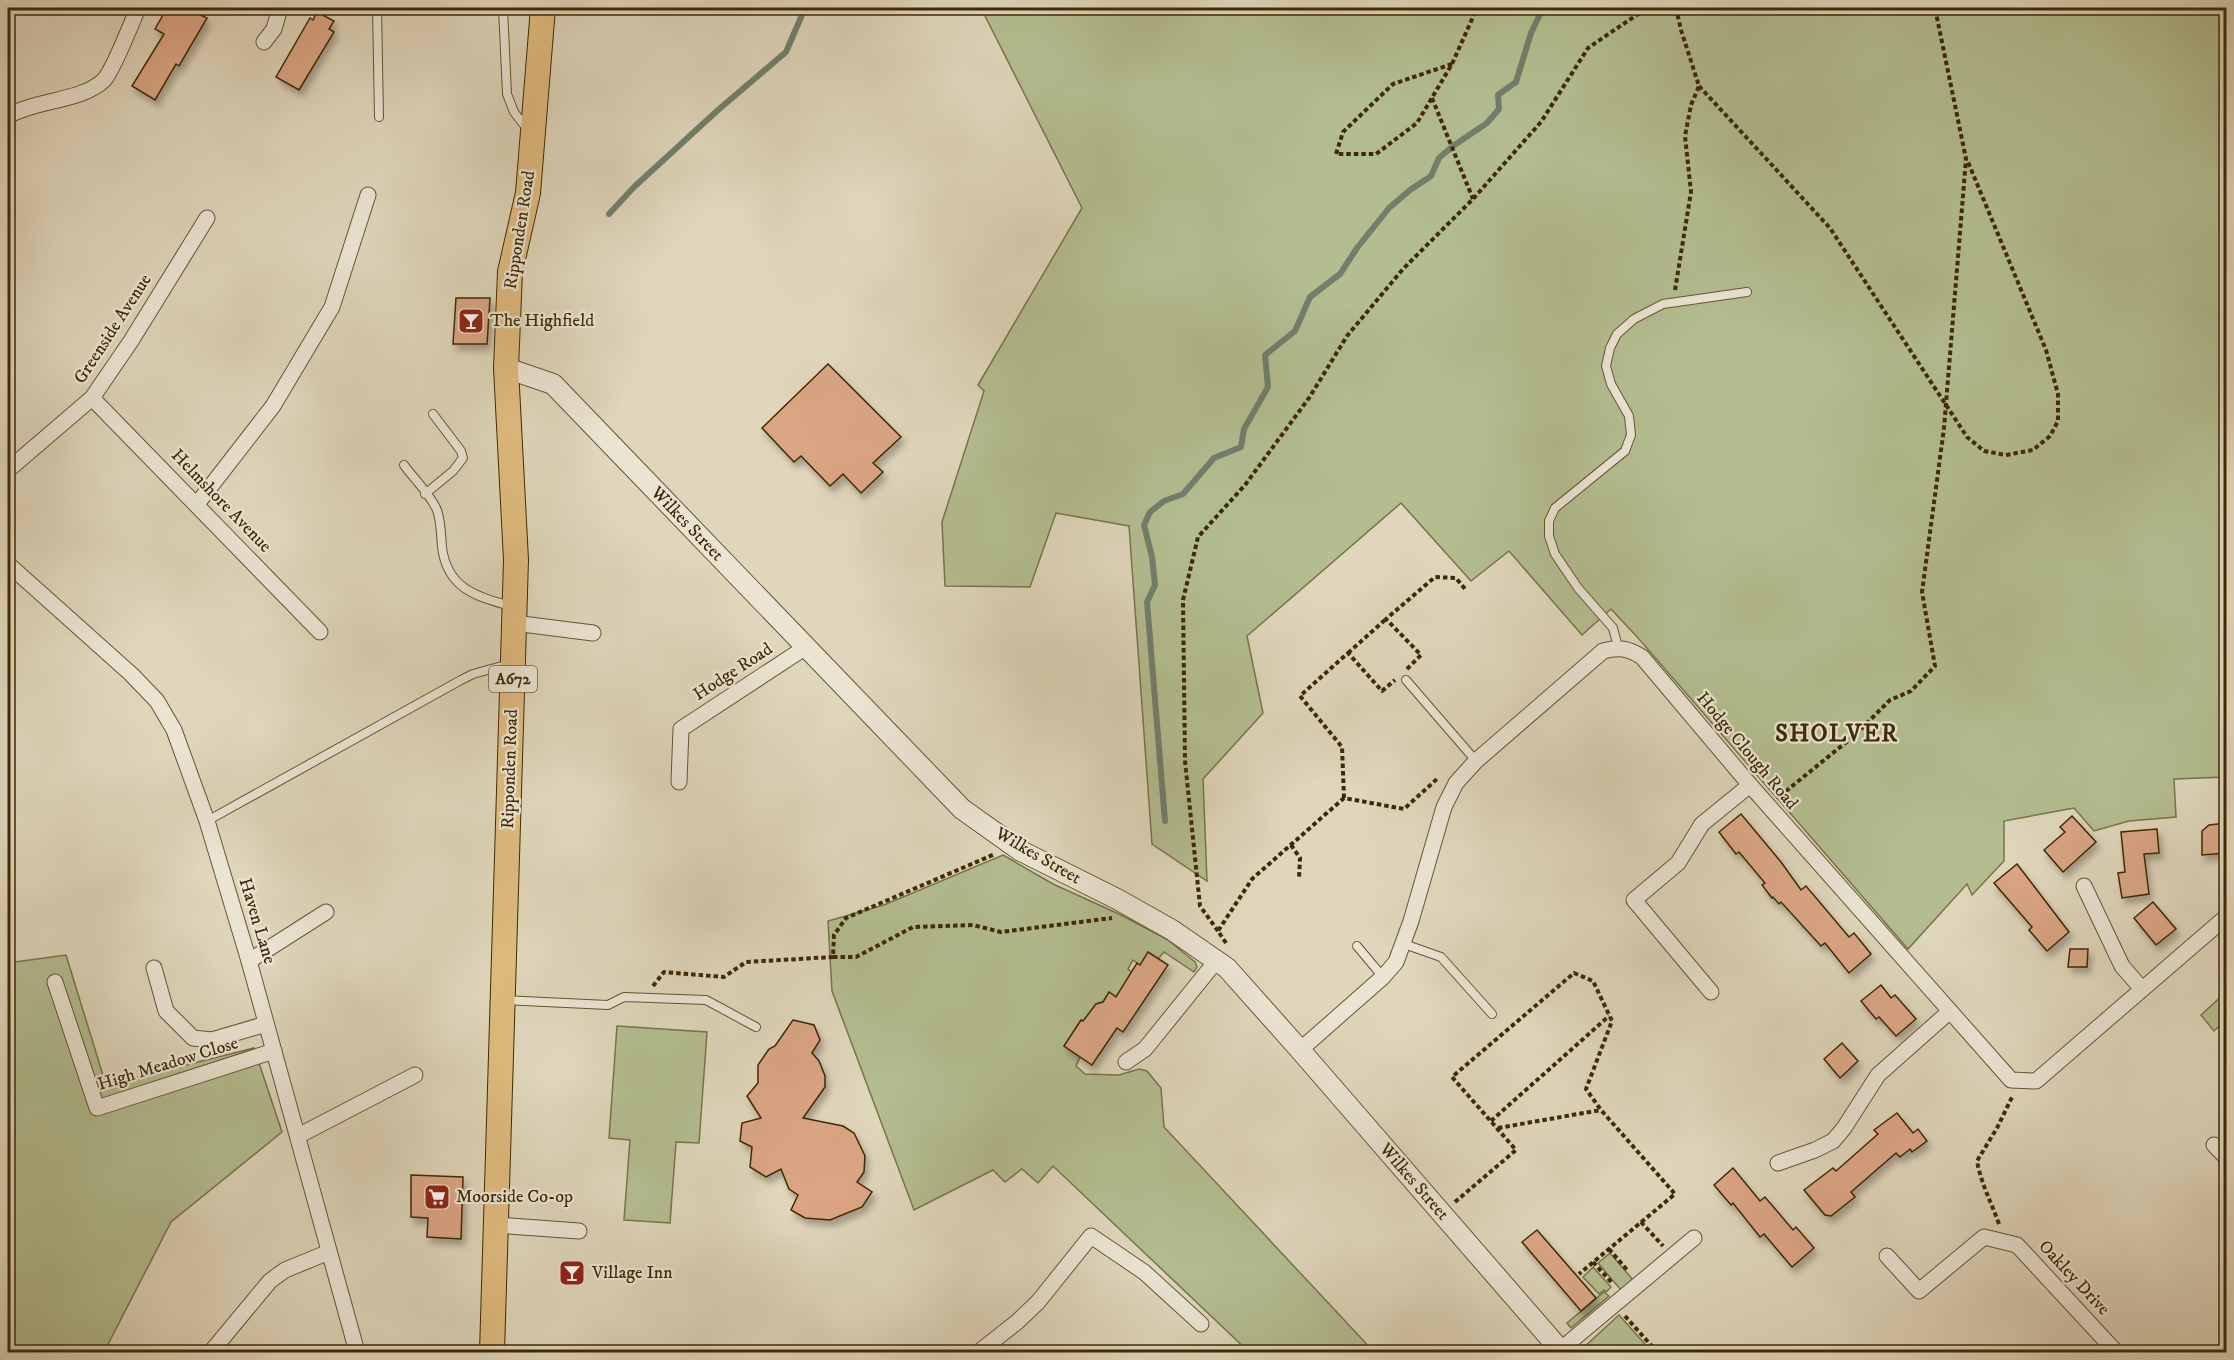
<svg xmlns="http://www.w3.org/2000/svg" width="2234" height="1360" font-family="'IM FELL DW Pica',serif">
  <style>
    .green { fill: #b3bd90; stroke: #79734a; stroke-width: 1.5 }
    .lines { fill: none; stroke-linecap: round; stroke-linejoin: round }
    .stream { stroke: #717f6c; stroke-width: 6 }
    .building { fill: #dba584; stroke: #3f2905; stroke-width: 1.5; filter: url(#shadow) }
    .service-casing { stroke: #675432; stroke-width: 10 }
    .minor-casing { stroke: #675432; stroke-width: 17 }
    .tertiary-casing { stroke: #675432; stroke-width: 22 }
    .primary-casing { stroke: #3f2905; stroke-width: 26 }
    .path { stroke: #3f2905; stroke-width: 4; stroke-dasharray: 4.5 3; stroke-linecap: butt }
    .service { stroke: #eae4d3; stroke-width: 8 }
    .minor { stroke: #eae4d3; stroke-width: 15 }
    .tertiary { stroke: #eae4d3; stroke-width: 20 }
    .primary { stroke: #e0bb7e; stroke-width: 24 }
    .labels { text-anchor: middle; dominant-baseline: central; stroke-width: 4.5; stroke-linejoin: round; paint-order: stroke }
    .shield { fill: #eae4d3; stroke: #726143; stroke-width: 1.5 }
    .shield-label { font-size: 16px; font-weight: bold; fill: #3f2905 }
    .street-label { font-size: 18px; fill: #3f2905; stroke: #eae4d3 }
    .poi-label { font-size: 18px; fill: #3f2905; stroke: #eae4d3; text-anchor: start }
    .district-label { font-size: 24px; font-weight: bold; letter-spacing: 1.5px; fill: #3f2905; stroke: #eae4d3 }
  </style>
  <defs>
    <filter id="shadow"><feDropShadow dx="3.5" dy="6" stdDeviation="3" flood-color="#0004"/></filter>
  </defs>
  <rect width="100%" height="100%" fill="#dfd6bb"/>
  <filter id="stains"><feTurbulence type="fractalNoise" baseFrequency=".00333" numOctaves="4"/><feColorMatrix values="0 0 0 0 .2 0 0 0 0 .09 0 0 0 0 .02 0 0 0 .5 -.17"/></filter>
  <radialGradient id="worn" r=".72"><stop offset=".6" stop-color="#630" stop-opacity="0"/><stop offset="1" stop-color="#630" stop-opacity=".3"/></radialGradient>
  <g class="green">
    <polygon points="981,8 2226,8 2226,777 2174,779 2176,817 2129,821 2094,831 2074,808 2004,821 2004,861 1972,895 1967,884 1908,949 1639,639 1611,609 1582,635 1509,551 1471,581 1401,503 1247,636 1263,713 1203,779 1207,881 1152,844 1129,526 1056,513 1030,587 945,586 942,522 984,391 978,385 1082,208"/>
    <polygon points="1003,855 1053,884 1121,915 1168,940 1195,962 1197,967 1194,972 1164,952 1158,959 1140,965 1133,960 1128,969 1134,974 1116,997 1109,992 1103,1002 1096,1004 1093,1008 1093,1028 1081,1020 1064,1046 1080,1057 1076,1066 1085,1074 1119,1075 1139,1069 1147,1071 1161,1088 1164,1127 1374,1352 1249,1352 1053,1166 1038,1183 1022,1169 1005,1182 993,1170 914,1210 832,991 828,921 884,905"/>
    <polygon points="66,955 106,1085 254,1048 282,1132 171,1222 104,1352 8,1352 8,963"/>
    <polygon points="2226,992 2226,1020 2214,1031 2201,1015"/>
    <polygon points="617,1026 707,1032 699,1143 676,1142 670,1223 624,1220 630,1140 609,1138"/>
    <polygon points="1610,1253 1633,1280 1621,1290 1598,1263"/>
    <polygon points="1593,1267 1611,1287 1606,1292 1604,1290 1599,1294 1583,1277"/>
    <polygon points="1604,1292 1609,1296 1571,1328 1567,1323"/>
    <polygon points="1619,1315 1652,1352 1585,1352 1582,1349"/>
  </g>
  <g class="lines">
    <g class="stream">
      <polyline points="609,214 634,187 718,110 786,52 805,8"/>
      <polyline points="1165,821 1147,602 1155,585 1152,557 1144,525 1150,512 1164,501 1183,494 1214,458 1241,447 1244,429 1268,387 1265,355 1295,331 1310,297 1340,274 1357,248 1389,208 1410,190 1431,176 1439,158 1453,146 1487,123 1499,109 1498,95 1516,82 1531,33 1543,8"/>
    </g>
  </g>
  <g class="building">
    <polygon points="167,8 202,8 198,14 207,18 179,66 176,64 155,100 132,86 164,34 155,29"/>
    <polygon points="317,12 334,21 329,29 334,32 299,90 276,77 310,18 313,20"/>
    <polygon points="456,298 490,298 487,344 453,344"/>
    <polygon points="828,364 901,437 873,463 883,472 861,493 843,474 830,486 801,456 794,462 762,428"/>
    <polygon points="1741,814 1781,862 1801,890 1806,886 1849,937 1854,933 1871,954 1849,973 1825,943 1821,946 1781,902 1779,904 1773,897 1772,898 1762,885 1765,883 1739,852 1736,854 1719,832"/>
    <polygon points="2072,816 2096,842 2063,872 2044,850 2065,832 2060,827"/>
    <polygon points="2226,823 2226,853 2202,855 2202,831 2209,825"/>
    <polygon points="2157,829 2159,853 2144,854 2149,894 2122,898 2118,873 2125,872 2121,832"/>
    <polygon points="2017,864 2069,932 2047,951 2029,930 2032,927 1994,883"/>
    <polygon points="2153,902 2176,929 2156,945 2134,918"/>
    <polygon points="2070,949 2088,949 2087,967 2068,967"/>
    <polygon points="1148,952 1168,965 1123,1032 1117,1028 1092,1065 1064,1046 1081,1020 1083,1021 1096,1004 1103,1002 1109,992 1116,997 1137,963 1140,965"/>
    <polygon points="1881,985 1891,998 1895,995 1916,1019 1896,1036 1879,1017 1876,1019 1861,1001"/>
    <polygon points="793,1020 814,1025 820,1040 812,1053 819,1061 825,1076 825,1087 803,1118 843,1126 854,1133 865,1156 864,1172 857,1182 872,1192 862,1207 830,1220 805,1218 791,1210 798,1195 789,1189 781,1169 766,1177 750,1167 752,1147 740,1141 742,1123 761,1118 747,1096 758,1083 758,1065 769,1049 775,1046"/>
    <polygon points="1842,1043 1858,1061 1840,1078 1824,1059"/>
    <polygon points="1897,1113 1913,1133 1918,1129 1927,1141 1912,1152 1910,1149 1900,1157 1896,1153 1851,1192 1855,1197 1831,1216 1825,1215 1804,1190 1833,1168 1836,1171 1878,1134 1874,1130"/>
    <polygon points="1733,1168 1760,1201 1765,1197 1793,1230 1796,1227 1814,1248 1792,1267 1764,1234 1760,1237 1733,1203 1731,1205 1714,1185"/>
    <polygon points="411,1175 463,1177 461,1239 427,1237 428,1218 411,1217"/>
    <polygon points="1537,1230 1596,1298 1581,1311 1522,1242"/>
  </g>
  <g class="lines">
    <g class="service-casing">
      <g id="service">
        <polyline points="377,8 379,117"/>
        <polyline points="503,8 507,94 514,112 528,130"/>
        <path d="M404,465C414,479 430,494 437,510C441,521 441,536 442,547C447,588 475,596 510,606"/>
        <polyline points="425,494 453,471 463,458 461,451 433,414"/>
        <polyline points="1618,647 1613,628 1578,588 1555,554 1549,536 1549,521 1555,508 1625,451 1631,435 1629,416 1611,384 1606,366 1610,348 1617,334 1634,319 1663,304 1747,292"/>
        <polyline points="1406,680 1476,761"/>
        <polyline points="207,821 461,680 473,674 509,664"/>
        <polyline points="1404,944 1441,957 1492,1014"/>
        <polyline points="1357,946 1383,977"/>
        <polyline points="505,1000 608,1005 624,997 706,1000 756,1027"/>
      </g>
    </g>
    <g class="minor-casing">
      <g id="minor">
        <polyline points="264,42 274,29 280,8"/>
        <path d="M8,116C35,100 83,101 104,80C114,69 131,24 138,8"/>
        <polyline points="92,398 320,632"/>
        <polyline points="8,470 92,398 131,341 207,218"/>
        <polyline points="197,504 273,406 332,307 368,195"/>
        <polyline points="8,564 131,674 157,701 174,730 207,821 249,961 357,1352"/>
        <polyline points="514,623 593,633"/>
        <polyline points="679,782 681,729 806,647"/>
        <polyline points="2084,886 2122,966 2142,989"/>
        <polyline points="249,961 326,912"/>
        <polyline points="154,968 166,1011 193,1038 212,1040 266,1024"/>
        <polyline points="55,982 97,1108 274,1051"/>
        <polyline points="1711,992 1634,900 1678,863 1702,824 1750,785"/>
        <path d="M1300,1050L1383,977L1396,962L1411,921L1444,807L1456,783L1476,761L1603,651C1619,647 1628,648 1642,657L1750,785L2011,1080L2036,1081L2226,917"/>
        <polyline points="1126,1062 1145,1049 1217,960"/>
        <polyline points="298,1136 415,1075"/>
        <polyline points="2214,1145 2226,1157"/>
        <polyline points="1778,1163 1815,1150 1833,1141 1844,1128 1878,1075 1949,1012"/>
        <polyline points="496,1225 579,1231"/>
        <polyline points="1887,1256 1919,1291 1984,1237 2017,1245 2116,1352"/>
        <polyline points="1560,1350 1694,1238"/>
        <polyline points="211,1352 270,1281 285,1270 329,1252"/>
        <polyline points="979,1352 1017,1322 1038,1302 1091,1236 1144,1272 1201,1324"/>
      </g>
    </g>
    <g class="tertiary-casing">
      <polyline id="tertiary" points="506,368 553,384 962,809 1021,851 1117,899 1172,930 1227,968 1300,1050 1562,1352"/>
    </g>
    <g class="primary-casing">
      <polyline id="primary" points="492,1352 516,560 506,368 510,272 528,193 543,8"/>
    </g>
    <g class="path">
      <polyline points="1452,64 1393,84 1343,132 1336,154 1376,154 1417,123 1452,64 1477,8"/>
      <polyline points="1699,86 1830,228 1967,437 1984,451 2006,455 2033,450 2050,436 2058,421 2058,394 2046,350 1968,162"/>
      <polyline points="1432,98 1473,199"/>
      <polyline points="1675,290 1691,192 1685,136 1691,105 1699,86 1681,30 1676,8"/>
      <polyline points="1348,653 1386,619"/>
      <polyline points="1407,669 1421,655 1386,619 1435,577 1456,578 1465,589"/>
      <polyline points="1780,796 1855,735 1890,700 1911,691 1935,666 1922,592 1944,428 1966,159 1935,8"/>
      <polyline points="1344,798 1342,747 1300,696 1348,653 1382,691 1395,680"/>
      <polyline points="1291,845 1300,858 1299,879"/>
      <polyline points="1218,931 1200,906 1185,761 1183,600 1198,537 1245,485 1309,398 1347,336 1403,269 1473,199 1541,122 1588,48 1638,14 1658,8"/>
      <polyline points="1226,943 1218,931 1252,879 1344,798 1404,809 1438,778"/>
      <polyline points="833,957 856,957 913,927 973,925 1001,932 1112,918"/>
      <polyline points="653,986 664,972 724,977 746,962 833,957 834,935 846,918 995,854"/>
      <polyline points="1491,1121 1609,1016"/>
      <polyline points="1498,1128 1601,1110"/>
      <polyline points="1455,1202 1516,1150 1452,1077 1574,973 1593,981 1612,1021 1586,1089 1601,1110 1675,1194 1579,1274"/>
      <polyline points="1641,1222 1663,1246"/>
      <path d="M1999,1224C1991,1202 1981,1183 1977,1161L1997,1128L2013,1095"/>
      <polyline points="1609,1249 1628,1271"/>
      <polyline points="1593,1262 1613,1284"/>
      <polyline points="1625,1316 1657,1352"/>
    </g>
    <use href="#service" class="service"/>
    <use href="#minor" class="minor"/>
    <use href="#tertiary" class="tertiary"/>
    <use href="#primary" class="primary"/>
  </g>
  <defs>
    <g id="bar-square" transform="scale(1.35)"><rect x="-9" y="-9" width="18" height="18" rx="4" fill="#8f2418" stroke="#eae4d3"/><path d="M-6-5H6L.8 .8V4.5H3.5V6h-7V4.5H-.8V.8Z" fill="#fff"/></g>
    <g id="supermarket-square" transform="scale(1.35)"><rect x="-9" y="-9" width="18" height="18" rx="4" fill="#8f2418" stroke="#eae4d3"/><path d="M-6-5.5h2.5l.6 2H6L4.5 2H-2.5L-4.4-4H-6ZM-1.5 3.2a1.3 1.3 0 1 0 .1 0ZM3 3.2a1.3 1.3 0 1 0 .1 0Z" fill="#fff"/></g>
  </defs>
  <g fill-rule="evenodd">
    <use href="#bar-square" x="471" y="321"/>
    <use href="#supermarket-square" x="437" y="1197"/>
    <use href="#bar-square" x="572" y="1273"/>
  </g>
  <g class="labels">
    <rect class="shield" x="489" y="666" width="48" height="26" rx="4.5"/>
    <g class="shield-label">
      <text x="513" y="679">A672</text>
    </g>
    <g class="street-label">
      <text transform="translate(520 230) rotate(-81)">Ripponden Road</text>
      <text transform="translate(113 329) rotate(-57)">Greenside Avenue</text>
      <text transform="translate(221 501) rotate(46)">Helmshore Avenue</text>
      <text transform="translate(687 524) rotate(46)">Wilkes Street</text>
      <text transform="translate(733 672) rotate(-33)">Hodge Road</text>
      <text transform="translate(1747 751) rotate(50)">Hodge Clough Road</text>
      <text transform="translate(510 769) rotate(-88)">Ripponden Road</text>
      <text transform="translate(1038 856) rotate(30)">Wilkes Street</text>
      <text transform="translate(257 921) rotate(73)">Haven Lane</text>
      <text transform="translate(168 1064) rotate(-17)">High Meadow Close</text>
      <text transform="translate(1414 1182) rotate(49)">Wilkes Street</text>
      <text transform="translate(2074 1278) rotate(47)">Oakley Drive</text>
    </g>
    <g class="poi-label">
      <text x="490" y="321">The Highfield</text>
      <text x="456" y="1197">Moorside Co-op</text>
      <text x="592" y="1273">Village Inn</text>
    </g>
    <g class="district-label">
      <text x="1837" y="734">SHOLVER</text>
    </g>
  </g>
  <rect width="2234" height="1360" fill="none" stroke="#dfd6bb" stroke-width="30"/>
  <rect x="9" y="9" width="2216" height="1342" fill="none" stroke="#3f2905" stroke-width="3"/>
  <rect x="15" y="15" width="2204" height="1330" fill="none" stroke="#3f2905" stroke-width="1.5"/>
  <rect width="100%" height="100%" filter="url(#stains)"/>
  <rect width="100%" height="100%" fill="url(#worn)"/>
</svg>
